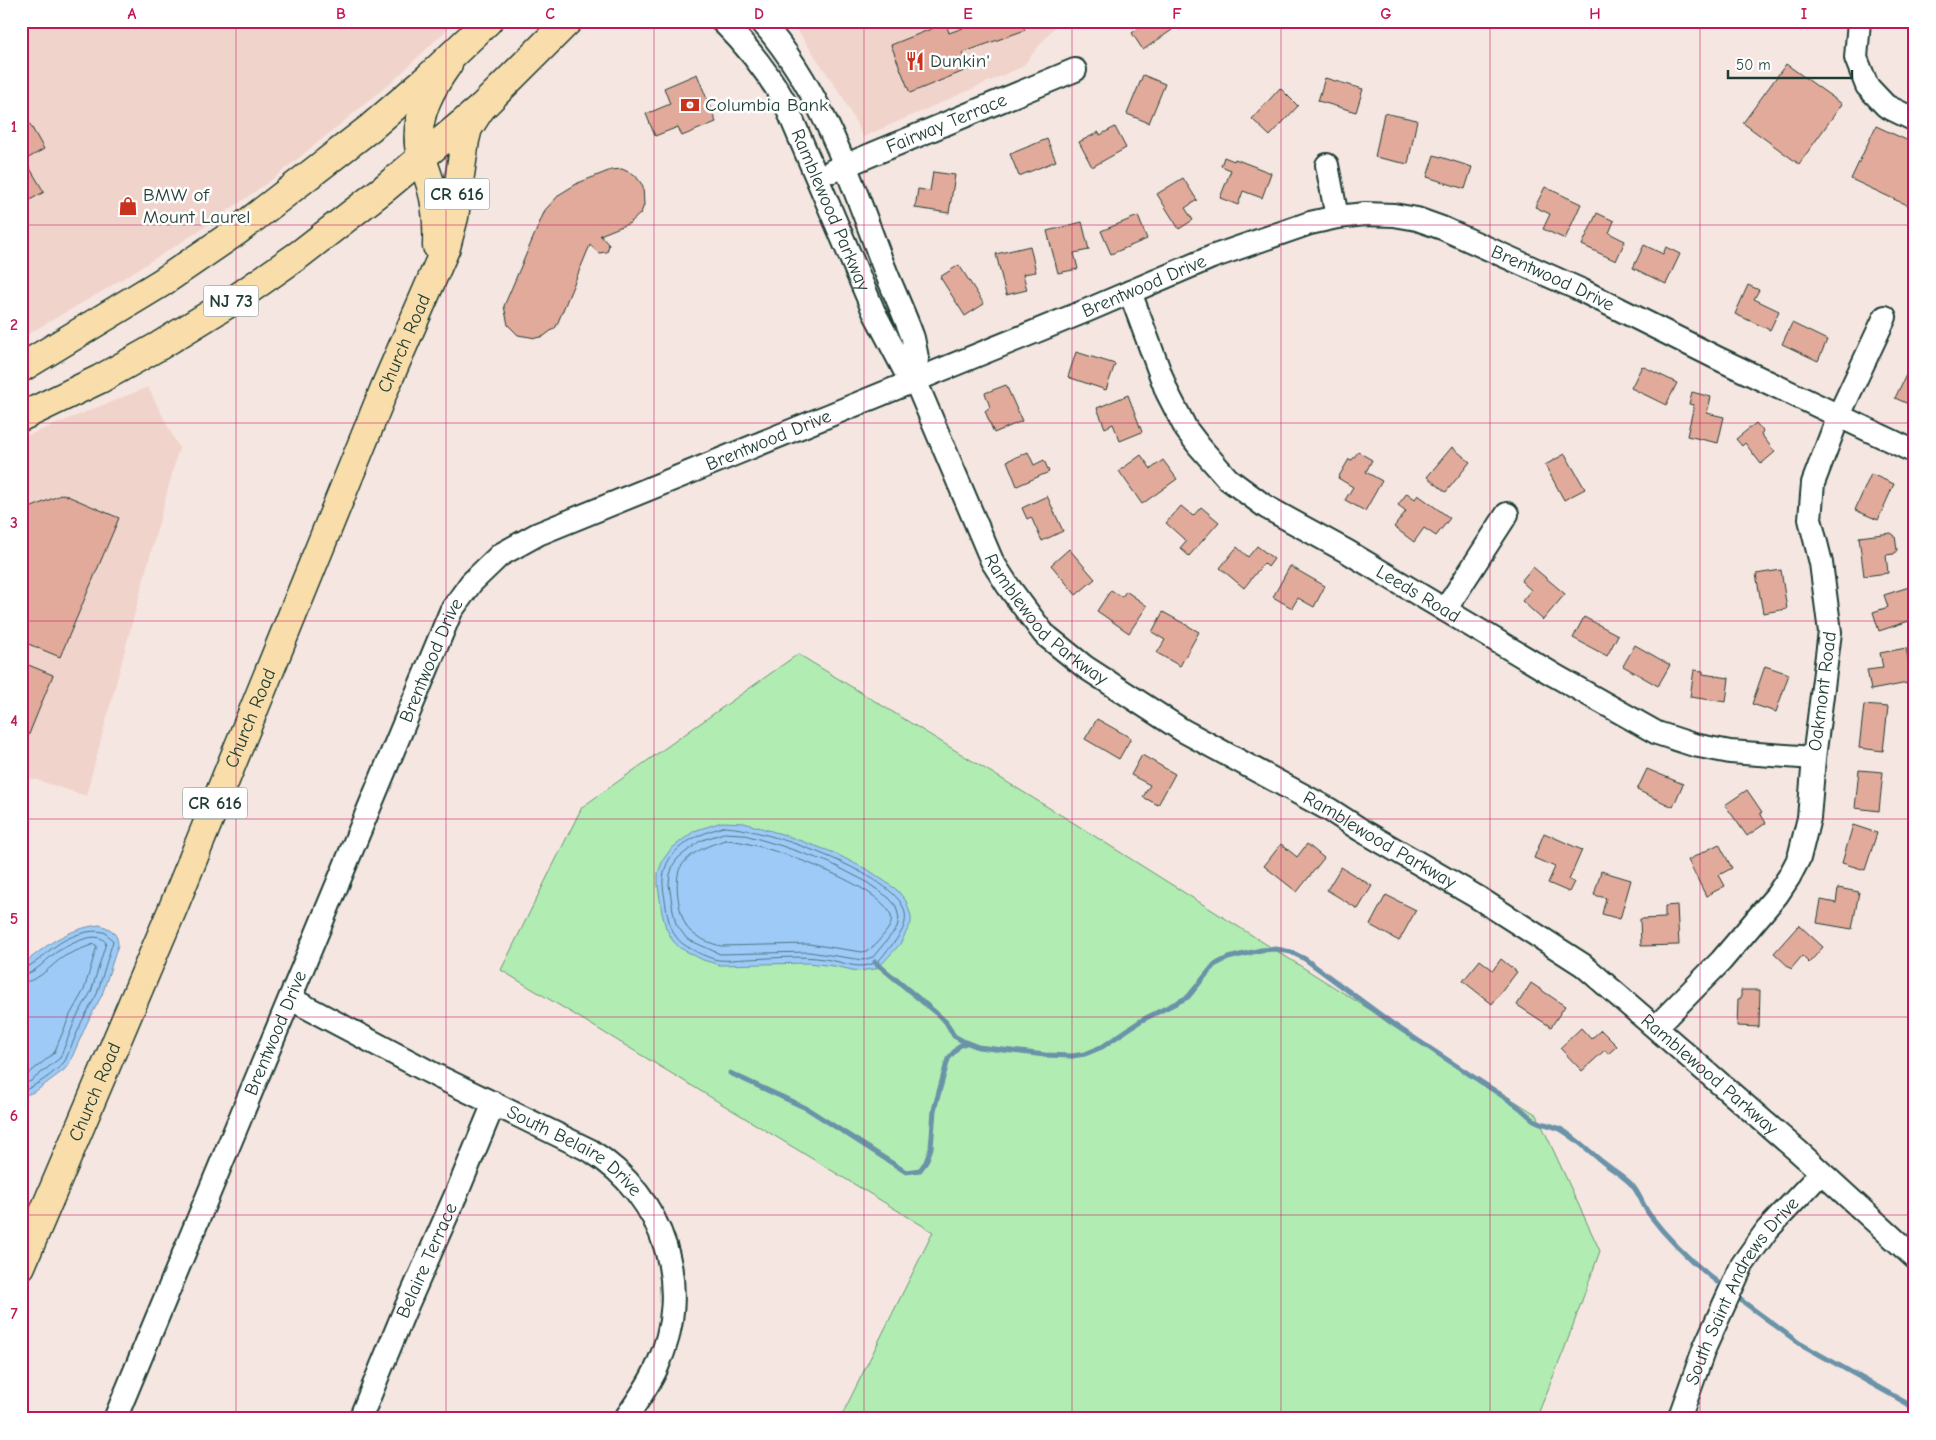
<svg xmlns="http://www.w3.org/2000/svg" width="1936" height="1440" font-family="'Comic Neue',sans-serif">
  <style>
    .built { fill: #f0d4cc }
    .green { fill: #b1ecb2; stroke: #689473 }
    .water { fill: #9dcaf7; stroke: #6b92a9 }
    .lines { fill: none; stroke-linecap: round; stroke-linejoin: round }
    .shore { stroke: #517582; stroke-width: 1 }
    .stream { stroke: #6b92a9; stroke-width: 5 }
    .building { fill: #e2aa9a; stroke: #1f3d34 }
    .minor-casing { stroke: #1f3d34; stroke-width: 26 }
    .major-casing { stroke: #1f3d34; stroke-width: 31 }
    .highway-casing { stroke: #1f3d34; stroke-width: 31 }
    .minor { stroke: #fff; stroke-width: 22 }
    .major { stroke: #f9deab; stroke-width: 28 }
    .highway { stroke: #f9deab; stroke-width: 28 }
    .grid { fill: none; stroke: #c2185b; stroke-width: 1; stroke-opacity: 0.55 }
    .labels { text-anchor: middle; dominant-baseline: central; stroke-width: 5; stroke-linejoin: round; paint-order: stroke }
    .shield { fill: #fff; stroke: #627771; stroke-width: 1 }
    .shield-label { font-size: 18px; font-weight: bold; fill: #1f3d34 }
    .poi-label { font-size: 19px; fill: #1f3d34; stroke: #fff; text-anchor: start }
    .street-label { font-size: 19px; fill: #1f3d34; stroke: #fff }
    .neatline { fill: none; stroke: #c2185b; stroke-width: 2 }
    .grid-label { font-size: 16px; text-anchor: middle; font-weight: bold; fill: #c2185b }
  </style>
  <rect width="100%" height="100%" fill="#f6e6e1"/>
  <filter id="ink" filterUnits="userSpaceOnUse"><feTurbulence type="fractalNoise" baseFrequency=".02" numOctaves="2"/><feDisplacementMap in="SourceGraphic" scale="10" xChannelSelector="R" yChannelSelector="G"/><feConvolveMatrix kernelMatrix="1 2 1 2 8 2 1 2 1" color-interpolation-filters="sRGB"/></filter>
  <g filter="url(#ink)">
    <g class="built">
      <polygon points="21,21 456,21 393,81 273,179 196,233 103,291 21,338"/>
      <polygon points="791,21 1055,21 1056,25 1022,67 863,137 842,96"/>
      <polygon points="148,387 179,448 86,796 21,775 21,438"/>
    </g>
    <polygon class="green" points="798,654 1077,825 1537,1115 1600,1251 1564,1350 1536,1419 840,1419 933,1232 501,970 582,807"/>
    <g class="water">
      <polygon points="722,822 744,823 785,835 832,852 870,871 897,890 906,901 911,916 911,923 900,944 880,966 875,969 857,971 834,966 808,963 720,965 703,960 680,948 673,941 666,928 662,913 658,885 658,873 663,860 671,849 694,831"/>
      <path d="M100,925C110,928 118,933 118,945L102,995L87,1023L69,1064L64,1070L36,1091L21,1097V964C33,958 42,948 54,941C67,933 85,926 100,925Z"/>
    </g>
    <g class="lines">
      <g class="shore">
        <path d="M723,827C761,827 879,869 901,903C913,922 898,938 886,952C882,957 878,963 872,964C860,968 850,965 839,962C810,954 777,958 748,959C737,959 724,962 714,959C704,956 692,950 683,944C672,936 668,920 666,907C665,896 661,884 664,873C669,846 699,834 723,827Z"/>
        <polygon points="724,833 742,834 782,846 828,862 865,881 889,898 896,906 899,918 897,928 873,957 863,960 809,952 720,954 687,939 676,924 673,911 669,884 670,875 673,865 678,858 700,841"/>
        <path d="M725,840C756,840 883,885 891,916C893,922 889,928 885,933C879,940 872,951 862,952L809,944L721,946C712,944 697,938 690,931C679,921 672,876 682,865C692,851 710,845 725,840Z"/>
        <path d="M21,968C34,967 44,954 54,947C67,937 91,927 106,933L113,941L97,994L82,1021L65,1061C54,1074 37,1085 21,1092"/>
        <path d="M21,975C37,974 47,957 60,950C71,944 98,929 106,943L91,992L76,1018L60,1058L31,1081L21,1085"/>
        <path d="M21,982C40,982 50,965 65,956C74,951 84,948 94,944L97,946L84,990L70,1015L54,1053L27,1075L21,1077"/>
      </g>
      <g class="stream">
        <path d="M875,962L936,1013L946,1022L954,1036L963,1041L978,1047L1045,1055L1072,1056L1085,1054L1102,1047L1142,1020L1188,997L1214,965L1228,958L1261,950L1276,949L1291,952L1305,959L1393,1024L1516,1105C1522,1109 1528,1116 1534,1120C1543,1125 1553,1125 1562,1130C1577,1139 1590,1152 1604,1163C1613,1170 1623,1176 1631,1184C1639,1192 1642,1204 1649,1214C1670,1242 1697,1267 1725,1288"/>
        <polyline points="730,1073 806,1108 906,1172 920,1170 926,1162 931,1148 934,1110 948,1059 959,1046 966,1043"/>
        <polyline points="1734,1295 1799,1343 1908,1404 1915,1410"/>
      </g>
    </g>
    <g class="building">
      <polygon points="960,21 1020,21 1025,30 962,53 969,69 910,93 891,45 946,23 949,33 963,28"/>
      <polygon points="1145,21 1166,21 1172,30 1143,50 1132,33 1146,23"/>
      <polygon points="1786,64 1842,104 1799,164 1743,123"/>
      <polygon points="1915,70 1915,90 1907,86"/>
      <polygon points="697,74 716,122 682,136 678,127 655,136 646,114 670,104 664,88"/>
      <polygon points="1143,75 1165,84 1149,123 1127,114"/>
      <polygon points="1325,78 1363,89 1356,112 1318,101"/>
      <polygon points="1280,88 1298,106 1270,136 1252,119"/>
      <polygon points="23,112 44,149 25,160 44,192 21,205 21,113"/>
      <polygon points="1384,113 1417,120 1408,164 1375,157"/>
      <polygon points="1876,126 1915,144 1915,209 1851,179"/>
      <polygon points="1115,127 1126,148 1092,167 1079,142 1099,132 1100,135"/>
      <polygon points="1047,139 1056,161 1019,176 1010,154"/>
      <polygon points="1434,155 1472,167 1465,189 1427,177"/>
      <polygon points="1224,157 1234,161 1235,159 1271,173 1262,198 1243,191 1238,205 1220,198 1231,170 1221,166"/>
      <polygon points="622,169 635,175 643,186 644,205 641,213 630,223 600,235 609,245 607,252 599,253 590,245 556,327 544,336 536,338 518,335 508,325 504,306 545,210 560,194 578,183 611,170"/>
      <polygon points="933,172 955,175 949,213 915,208 918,189 930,191"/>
      <polygon points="1183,178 1197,200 1185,208 1193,220 1179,229 1157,194"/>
      <polygon points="1545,187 1581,204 1565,239 1543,229 1550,214 1535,207"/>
      <polygon points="1597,213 1614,221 1609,233 1625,241 1616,261 1582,245"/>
      <polygon points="1138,216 1147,239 1111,254 1101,231"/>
      <polygon points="1082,222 1089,250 1074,253 1078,269 1058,273 1047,231"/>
      <polygon points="1644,245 1663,254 1666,247 1680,254 1666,284 1633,268"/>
      <polygon points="1030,246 1036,272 1023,274 1027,290 1006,295 996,254"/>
      <polygon points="959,265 984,304 965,316 940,277"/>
      <polygon points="1748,285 1759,290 1754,299 1779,311 1770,330 1735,314"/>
      <polygon points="1792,323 1827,340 1818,361 1782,344"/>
      <polygon points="1076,352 1115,364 1106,390 1068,377"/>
      <polygon points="1642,366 1677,383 1666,405 1631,388"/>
      <polygon points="1906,375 1915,380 1915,407 1895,398"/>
      <polygon points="1006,385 1022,421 994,433 985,411 990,407 985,393"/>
      <polygon points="1692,392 1711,397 1707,413 1724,417 1718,443 1687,436 1694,405 1689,404"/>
      <polygon points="1128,395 1142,432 1120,441 1113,424 1105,428 1097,408"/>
      <polygon points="1756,423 1763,431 1761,434 1775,452 1761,464 1745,443 1742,446 1736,439"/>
      <polygon points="1452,447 1470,462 1446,492 1427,477"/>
      <polygon points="1028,452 1034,465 1044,460 1049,472 1017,486 1007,461"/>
      <polygon points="1358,452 1372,460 1366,472 1382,481 1365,511 1345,500 1353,487 1338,478 1349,459 1352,460"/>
      <polygon points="1565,454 1585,489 1564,500 1545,465"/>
      <polygon points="1141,455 1151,469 1163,460 1177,479 1142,504 1119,471"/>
      <polygon points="1871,474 1894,484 1878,520 1855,510"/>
      <polygon points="1407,493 1415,499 1418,495 1450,518 1436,536 1424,528 1414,542 1394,527 1406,511 1398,505"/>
      <polygon points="63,494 119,518 60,657 21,641 21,518 25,510"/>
      <polygon points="1047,496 1063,531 1042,541 1031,517 1027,519 1022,508"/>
      <polygon points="1181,506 1193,516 1201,507 1219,522 1189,556 1180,548 1186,541 1166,523"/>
      <polygon points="1891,533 1895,536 1897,550 1894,554 1886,555 1888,573 1864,576 1859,537"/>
      <polygon points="1257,546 1274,559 1268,567 1264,563 1244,588 1220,568 1237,547 1248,557"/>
      <polygon points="1069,549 1095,579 1076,595 1051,565"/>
      <polygon points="1290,566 1325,586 1314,607 1298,598 1292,608 1273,597"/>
      <polygon points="1533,567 1565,594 1543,620 1522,601 1531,590 1521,581"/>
      <polygon points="1781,570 1787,609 1763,613 1756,574"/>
      <polygon points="1909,587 1915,606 1915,619 1879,631 1873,612 1888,607 1884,595"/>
      <polygon points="1111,590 1122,597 1126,591 1147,606 1129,633 1097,611"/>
      <polygon points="1163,612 1199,632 1180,666 1157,653 1165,640 1152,632"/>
      <polygon points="1584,617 1618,635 1607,656 1573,638"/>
      <polygon points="1635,645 1670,665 1658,686 1623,666"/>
      <polygon points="1906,648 1913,682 1871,690 1867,670 1883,668 1880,653"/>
      <polygon points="21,662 53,675 23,749 21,748"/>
      <polygon points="1765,666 1789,674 1776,712 1752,704"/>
      <polygon points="1694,670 1703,671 1703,674 1729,678 1726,702 1690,697"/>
      <polygon points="1864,705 1888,707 1883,751 1859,748"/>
      <polygon points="1097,719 1131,738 1119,759 1085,739"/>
      <polygon points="1142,755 1175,774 1158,805 1143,797 1150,785 1131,775"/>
      <polygon points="1647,769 1683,784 1673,807 1637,790"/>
      <polygon points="1859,770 1883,772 1879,811 1855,808"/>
      <polygon points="1747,790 1762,812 1760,813 1766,823 1747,836 1725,805"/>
      <polygon points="1853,825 1877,833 1865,870 1842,863"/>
      <polygon points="1544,833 1582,850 1569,880 1574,882 1569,892 1548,883 1555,867 1534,858"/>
      <polygon points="1281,844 1297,857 1307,844 1324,858 1297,892 1264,866"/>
      <polygon points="1719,844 1732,868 1719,875 1725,886 1706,896 1688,860"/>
      <polygon points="1341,867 1372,886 1358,909 1327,890"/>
      <polygon points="1601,871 1631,880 1620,919 1602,914 1606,898 1594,895"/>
      <polygon points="1838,888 1859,892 1852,929 1817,923 1821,900 1836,903"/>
      <polygon points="1386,895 1416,910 1399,941 1370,925"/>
      <polygon points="1677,905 1679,945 1641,946 1640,919 1665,918 1665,906"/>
      <polygon points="1799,925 1823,947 1809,963 1802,956 1791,969 1774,953"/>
      <polygon points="1501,959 1517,972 1492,1004 1463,981 1480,960 1493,970"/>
      <polygon points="1531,983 1565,1006 1551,1027 1517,1005"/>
      <polygon points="1741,990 1760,990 1759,1027 1737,1026 1738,999 1741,998"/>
      <polygon points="1581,1028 1591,1039 1601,1030 1617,1046 1608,1054 1605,1050 1582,1071 1560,1048"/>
    </g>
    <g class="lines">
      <g class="minor-casing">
        <g id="minor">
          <path id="s1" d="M722,21C747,46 768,72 785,103L874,312L905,371L915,380L992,561L1008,586L1044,634L1085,667L1182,730L1330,810L1361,830L1477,897L1583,965L1799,1152L1915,1258"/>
          <path d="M761,21C821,89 849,174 880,257C890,284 903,310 913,338L917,358L915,380"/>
          <polyline points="1859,21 1856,58 1867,86 1886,106 1915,120"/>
          <polyline points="1327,165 1337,217"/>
          <path id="s2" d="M832,171L1075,70"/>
          <path id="s3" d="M1130,292L1167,392L1186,429L1199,446L1228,479L1266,507L1348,552L1554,675L1657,733L1694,745L1730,752L1814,758"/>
          <polyline points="1445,610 1507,514"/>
          <path id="s4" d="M291,999L437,1076L591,1151C664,1197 694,1287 657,1367C649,1385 637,1402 625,1419"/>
          <path id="s5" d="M1656,1027L1721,961L1777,895L1789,877L1799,858L1809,818L1814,758L1830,632L1821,563L1810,519L1813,483L1839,415L1885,317"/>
          <path id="s6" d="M115,1419L451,611L471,583L500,555L538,534L1088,310L1212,257L1310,223L1337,217L1365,214L1394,215L1417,219L1442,228L1581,290L1717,358L1915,452"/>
          <path id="s7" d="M360,1419L404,1312L458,1190L494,1103"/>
          <path id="s8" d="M1679,1419L1704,1349L1742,1265L1767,1230L1821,1173"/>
        </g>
      </g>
      <g class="major-casing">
        <g id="major">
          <path d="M437,246C438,226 437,206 431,186C427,172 421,159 419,145C416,114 431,88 448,64"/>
          <path id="s9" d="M21,1266L173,908L386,385L446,247L454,217L465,140L468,128L481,108"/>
        </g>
      </g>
      <g class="highway-casing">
        <g id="highway">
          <polyline points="21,368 161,283 237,231 370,128 429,77 488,21"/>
          <polyline points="21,417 100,379 159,346 237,298 300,254 385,188 481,108 568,21"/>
        </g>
      </g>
      <use href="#minor" class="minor"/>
      <use href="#major" class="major"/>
      <use href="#highway" class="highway"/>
    </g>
  </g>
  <path class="grid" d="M236,21V1419M446,21V1419M654,21V1419M864,21V1419M1072,21V1419M1281,21V1419M1490,21V1419M1700,21V1419M21,225H1915M21,423H1915M21,621H1915M21,819H1915M21,1017H1915M21,1215H1915"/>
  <defs>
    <g id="restaurant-bare" transform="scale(1.5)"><path d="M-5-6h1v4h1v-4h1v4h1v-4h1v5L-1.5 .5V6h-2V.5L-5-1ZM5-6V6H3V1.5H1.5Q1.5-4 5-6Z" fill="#c8321e" stroke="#fff" stroke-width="2.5" paint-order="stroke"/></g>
    <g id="bank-bare" transform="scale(1.5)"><path d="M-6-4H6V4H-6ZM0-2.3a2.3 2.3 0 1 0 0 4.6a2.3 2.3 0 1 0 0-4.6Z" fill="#c8321e" stroke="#fff" stroke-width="2.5" paint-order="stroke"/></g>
    <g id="shop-bare" transform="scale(1.5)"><path d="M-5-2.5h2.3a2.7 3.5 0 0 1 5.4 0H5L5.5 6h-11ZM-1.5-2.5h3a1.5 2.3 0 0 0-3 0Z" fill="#c8321e" stroke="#fff" stroke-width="2.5" paint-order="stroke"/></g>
  </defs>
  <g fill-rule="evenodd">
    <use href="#restaurant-bare" x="915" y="61"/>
    <use href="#bank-bare" x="690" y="105"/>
    <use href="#shop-bare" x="128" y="206"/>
  </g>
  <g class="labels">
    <g class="shield">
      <rect x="424.5" y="178.5" width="65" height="31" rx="4"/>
      <rect x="203.5" y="285.5" width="55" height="31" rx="4"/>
      <rect x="182.5" y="787.5" width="65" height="31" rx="4"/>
    </g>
    <g class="shield-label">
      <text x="457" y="194">CR 616</text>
      <text x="231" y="301">NJ 73</text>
      <text x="215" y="803">CR 616</text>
    </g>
    <g class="poi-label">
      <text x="930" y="61">Dunkin'</text>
      <text x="705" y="105">Columbia Bank</text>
      <text x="143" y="195">BMW of<tspan x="143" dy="22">Mount Laurel</tspan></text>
    </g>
    <g class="street-label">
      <text stroke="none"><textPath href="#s2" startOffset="124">Fairway Terrace</textPath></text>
      <text stroke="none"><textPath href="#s1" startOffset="220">Ramblewood Parkway</textPath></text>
      <text stroke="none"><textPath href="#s6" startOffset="2082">Brentwood Drive</textPath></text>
      <text stroke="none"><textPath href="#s6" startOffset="1648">Brentwood Drive</textPath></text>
      <text stroke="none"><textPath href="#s9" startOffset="999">Church Road</textPath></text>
      <text stroke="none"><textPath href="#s6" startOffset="1242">Brentwood Drive</textPath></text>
      <text stroke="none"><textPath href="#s3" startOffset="436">Leeds Road</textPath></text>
      <text stroke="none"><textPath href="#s1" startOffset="688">Ramblewood Parkway</textPath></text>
      <text stroke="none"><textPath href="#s6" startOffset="822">Brentwood Drive</textPath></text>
      <text stroke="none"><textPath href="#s5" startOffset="391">Oakmont Road</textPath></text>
      <text stroke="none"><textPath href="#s9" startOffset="594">Church Road</textPath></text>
      <text stroke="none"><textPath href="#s1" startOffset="1092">Ramblewood Parkway</textPath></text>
      <text stroke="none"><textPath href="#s6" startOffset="418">Brentwood Drive</textPath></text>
      <text stroke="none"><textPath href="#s1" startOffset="1498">Ramblewood Parkway</textPath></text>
      <text stroke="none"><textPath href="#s9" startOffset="189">Church Road</textPath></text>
      <text stroke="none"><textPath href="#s4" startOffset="322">South Belaire Drive</textPath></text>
      <text stroke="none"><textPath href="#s7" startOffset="172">Belaire Terrace</textPath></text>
      <text stroke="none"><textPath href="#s8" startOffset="144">South Saint Andrews Drive</textPath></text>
    </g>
  </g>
  <rect width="1936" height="1440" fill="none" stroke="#fff" stroke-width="55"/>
  <path d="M1728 70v8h124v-8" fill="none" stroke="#1f3d34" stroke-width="2.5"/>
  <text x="1736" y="70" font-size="15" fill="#1f3d34" stroke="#ffffff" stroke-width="4" paint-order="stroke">50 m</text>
  <rect x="28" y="28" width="1880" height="1384" class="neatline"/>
  <g class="grid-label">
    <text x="132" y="19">A</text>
    <text x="341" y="19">B</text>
    <text x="550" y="19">C</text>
    <text x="759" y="19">D</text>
    <text x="968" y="19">E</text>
    <text x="1177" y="19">F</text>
    <text x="1386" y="19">G</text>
    <text x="1595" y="19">H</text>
    <text x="1804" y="19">I</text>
    <text x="14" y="132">1</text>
    <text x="14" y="330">2</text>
    <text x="14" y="528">3</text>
    <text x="14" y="726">4</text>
    <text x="14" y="924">5</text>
    <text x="14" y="1121">6</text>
    <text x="14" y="1319">7</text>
  </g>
</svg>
